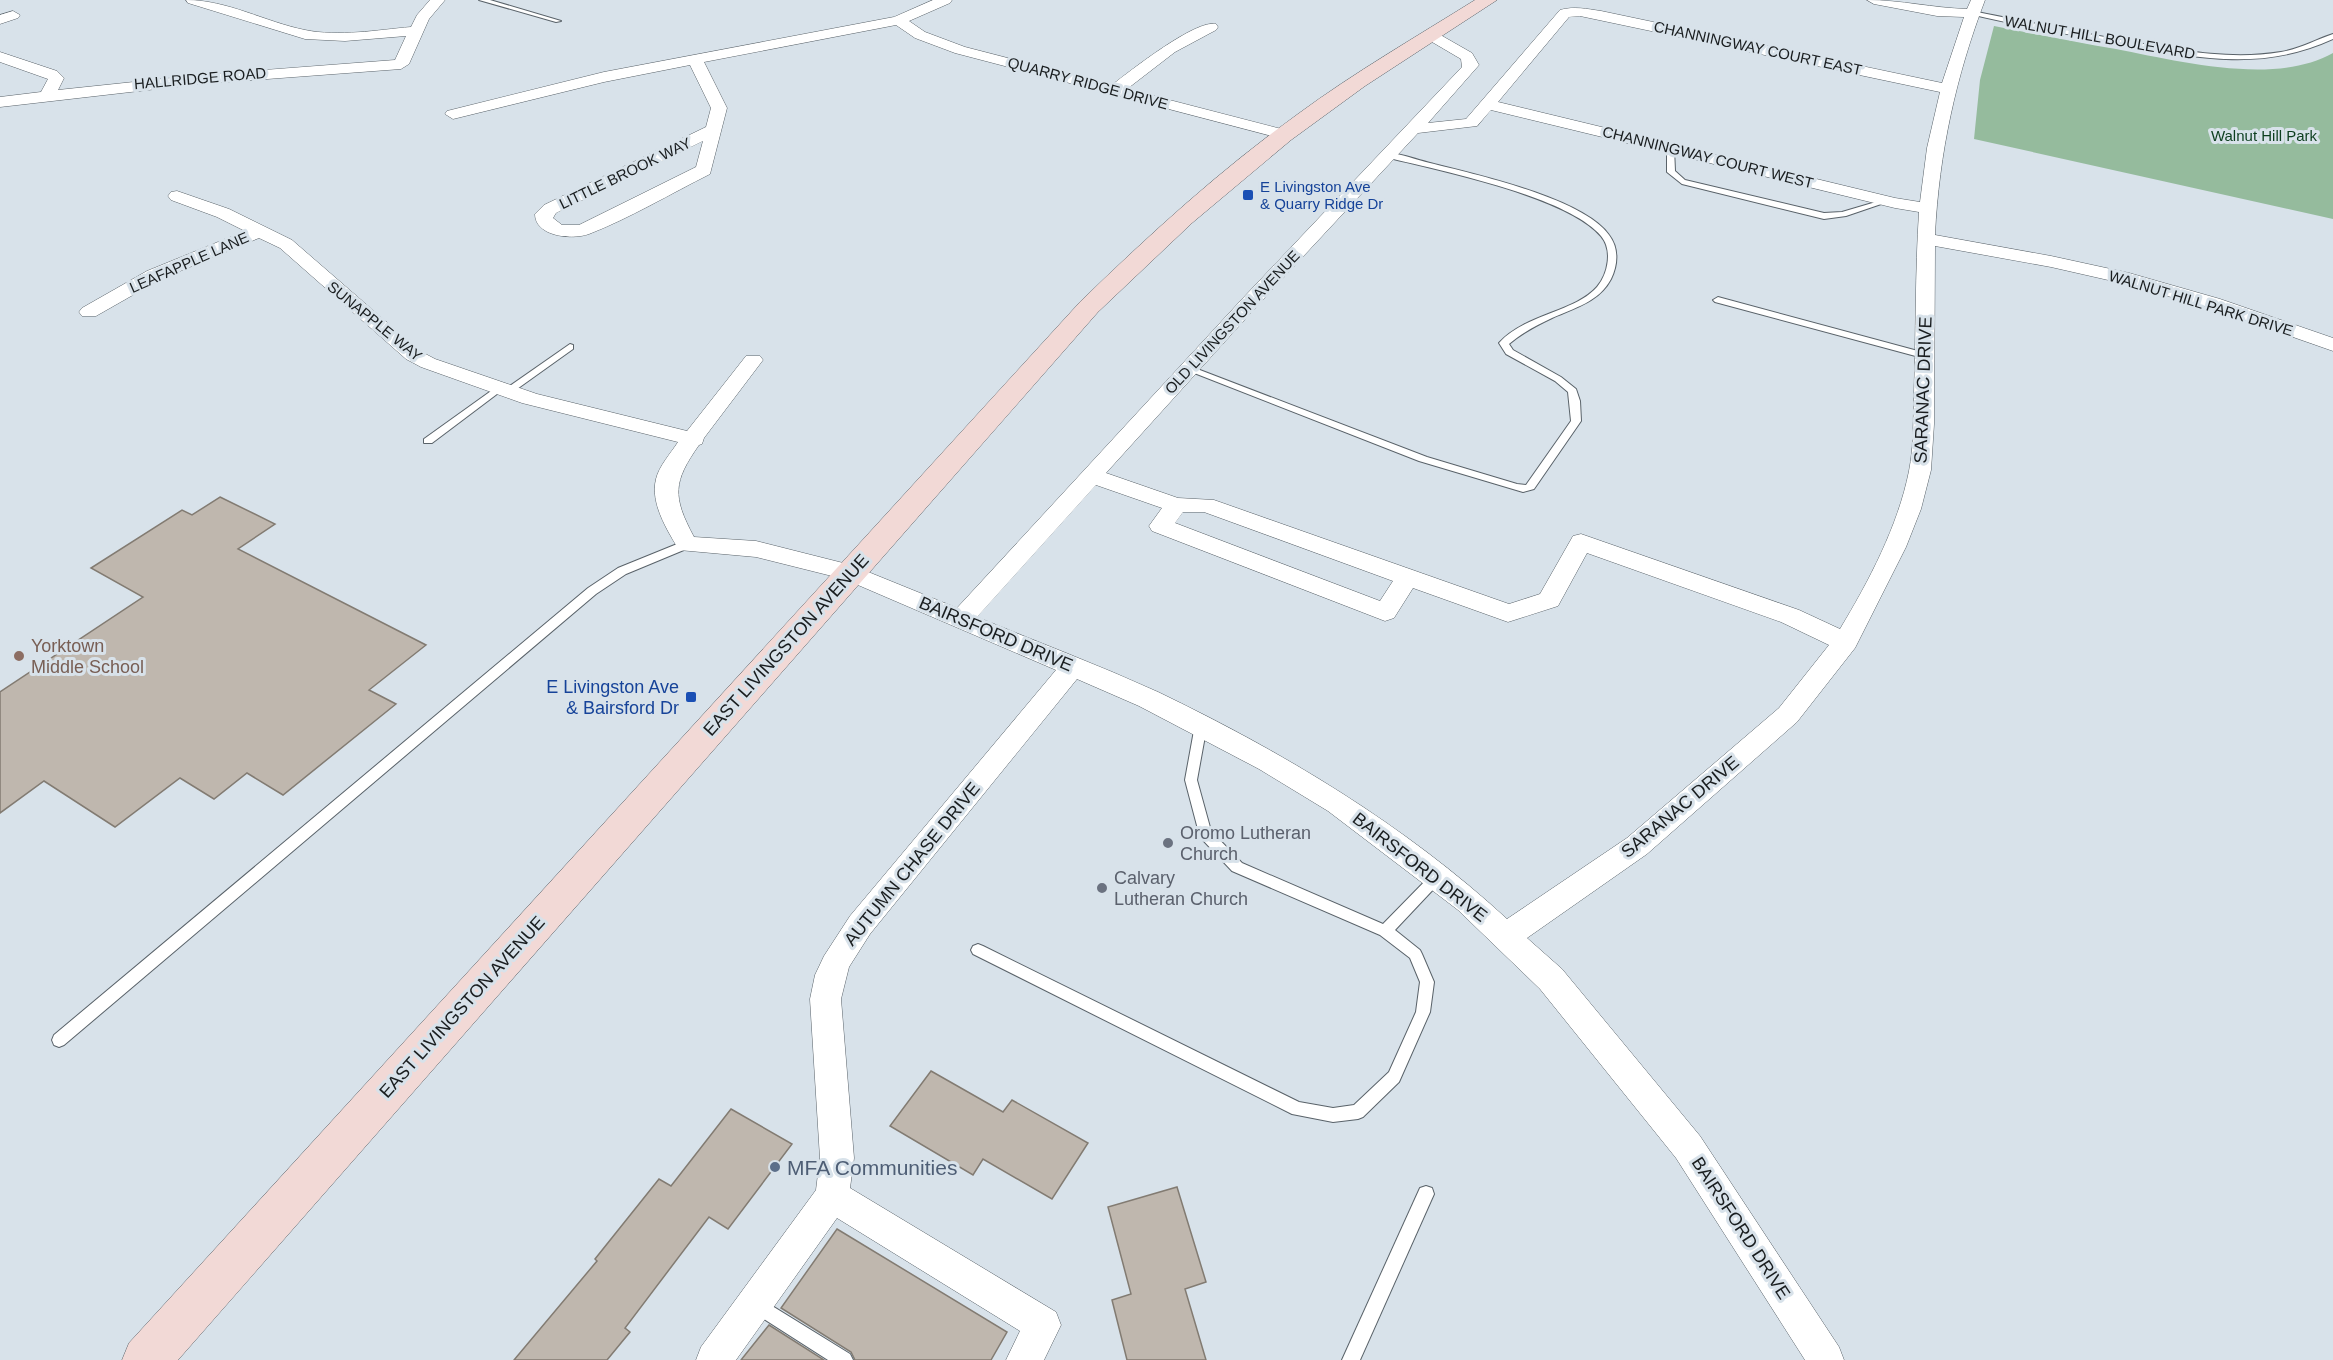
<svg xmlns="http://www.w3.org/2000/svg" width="2333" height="1360" font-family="Helvetica,sans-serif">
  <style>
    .green { fill: #95bb9d }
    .building { fill: #bfb7ae; stroke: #827b72; stroke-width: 1.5 }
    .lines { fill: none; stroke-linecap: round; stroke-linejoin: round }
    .lane-casing { stroke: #596269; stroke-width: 2 }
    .street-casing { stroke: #596269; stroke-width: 1 }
    .secondary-casing { stroke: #596269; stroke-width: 1 }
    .lane { fill: #fff; fill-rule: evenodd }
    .street { fill: #fff; fill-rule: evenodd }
    .secondary { fill: #f2d9d6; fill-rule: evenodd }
    .transit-dot { fill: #1a4fb4; stroke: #d8e2ea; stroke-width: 2 }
    .education-dot { fill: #8d6e63; stroke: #d8e2ea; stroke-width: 2 }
    .worship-dot { fill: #6b7280; stroke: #d8e2ea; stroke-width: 2 }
    .service-dot { fill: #5c6f8a; stroke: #d8e2ea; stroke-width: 2 }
    .labels { text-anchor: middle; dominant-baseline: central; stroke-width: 6; stroke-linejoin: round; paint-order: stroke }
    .far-street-label { font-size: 15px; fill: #191d1f; stroke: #d8e2ea }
    .far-park-label { font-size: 15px; fill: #0c3e1e; stroke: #d8e2ea }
    .far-transit-label { font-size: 15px; fill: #164399; stroke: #d8e2ea; text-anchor: start }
    .street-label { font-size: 18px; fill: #191d1f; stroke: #d8e2ea }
    .education-label { font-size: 18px; fill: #785e54; stroke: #d8e2ea; text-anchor: start }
    .transit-label { font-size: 18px; fill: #164399; stroke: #d8e2ea; text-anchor: end }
    .worship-label { font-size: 18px; fill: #5b616d; stroke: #d8e2ea; text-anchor: start }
    .near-service-label { font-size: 21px; fill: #4e5e75; stroke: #d8e2ea; text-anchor: start }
  </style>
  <rect width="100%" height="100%" fill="#d8e2ea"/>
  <path class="green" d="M1994,26C2035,34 2076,42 2116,49C2178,61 2275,86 2333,53V219L1974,139L1980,80Z"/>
  <g class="building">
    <polygon points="220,497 275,524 238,549 426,645 369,690 396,704 283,795 247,773 214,799 180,778 115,827 44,781 0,813 0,692 143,597 91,568 182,510 192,515"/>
    <polygon points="931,1071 1003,1112 1012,1100 1088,1143 1052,1199 983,1159 973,1175 890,1126"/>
    <polygon points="731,1109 792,1144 728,1229 709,1217 625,1328 630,1332 607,1360 514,1360 597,1261 595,1259 659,1179 671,1186"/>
    <polygon points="1177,1187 1206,1282 1185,1289 1206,1360 1127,1360 1112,1300 1131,1294 1108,1207"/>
    <polygon points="837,1229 1007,1332 991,1360 855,1360 851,1352 781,1308"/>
    <polygon points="769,1325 824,1360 741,1360"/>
  </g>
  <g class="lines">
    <g class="lane-casing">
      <g id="lane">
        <polygon points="479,0 490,0 561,21 556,22"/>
        <path d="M1972,11C2022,21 2071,31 2121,40C2174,49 2227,61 2281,52C2300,49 2315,40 2333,34V39C2262,72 2196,58 2122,44C2071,35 2020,26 1970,14V12Z"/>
        <polygon points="1667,146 1674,148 1675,171 1685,180 1824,213 1842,212 1886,199 1890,201 1846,216 1824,219 1682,184 1667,172"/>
        <path d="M1385,153C1399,152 1416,160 1430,163C1474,174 1583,198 1609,235C1619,248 1618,265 1611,279C1599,302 1574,308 1552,318C1537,325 1522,333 1509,344L1513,350L1561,377L1576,389L1580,401L1581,421L1534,489L1523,492L1419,461L1184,369L1186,367H1192L1427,457L1517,484L1526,485L1571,421L1568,392L1555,381L1506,354L1499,343C1525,314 1575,312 1597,287C1608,274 1613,250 1601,236C1567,196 1438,170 1385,157Z"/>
        <polygon points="1718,297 1929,354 1931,356 1929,358 1923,358 1715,302 1713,300"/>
        <polygon points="570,344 573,345 573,349 510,394 504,394 504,390"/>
        <polygon points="498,386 503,389 501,391 432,443 424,443 424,439"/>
        <polygon points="687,540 692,544 691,547 626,574 596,594 64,1045 59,1047 54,1045 52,1040 54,1035 588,588 618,568"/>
        <polygon points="1201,720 1205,722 1207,725 1197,780 1211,831 1242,863 1383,924 1432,874 1437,872 1442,874 1444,878 1395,930 1420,950 1422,954 1434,982 1430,1012 1399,1082 1363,1117 1358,1119 1333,1122 1292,1114 973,954 971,950 973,946 978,944 983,946 1299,1102 1333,1108 1354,1105 1389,1072 1416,1012 1420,982 1410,958 1380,935 1232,871 1200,837 1185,780 1195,725 1197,722"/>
        <polygon points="1426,1186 1432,1188 1434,1194 1360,1360 1342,1360 1420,1188"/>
        <polygon points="756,1296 850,1354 853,1360 828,1360 750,1310 748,1304 750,1298"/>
      </g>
    </g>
    <g class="street-casing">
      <g id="street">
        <path d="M186,0C228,0 265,22 305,30C339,37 377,30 411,27L417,15L430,0H445L429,19L409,64L401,69L200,84L0,107V97L41,92L48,79L0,62V52L57,71L64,78L58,90L200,75L395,60L406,36L345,41L305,39L188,3Z"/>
        <path d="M933,0H952L950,3L909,21L925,32L965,47L1112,85C1130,71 1196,19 1216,24L1218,27L1216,30L1175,52L1127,89L1289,131L1291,134L1283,139L955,53L915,38L896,25L704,62L727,108L710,174C672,193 628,219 589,234C573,240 535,237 535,214L544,205L706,127L711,108L690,65L604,82L453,119L445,114L447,111L604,72L894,17ZM703,141L696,167L579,225H562L553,218L556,213Z"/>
        <path d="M1867,0C1901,0 1933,8 1967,9L1971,0H1985C1956,76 1939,153 1935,235L2051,256L2129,273L2220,299L2333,338V351L2207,307L2117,282L2051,267L1935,246L1934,424L1931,470L1921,509L1906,547L1855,648L1797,722L1647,854L1527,938L1562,969L1700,1136L1839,1347L1844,1360H1805L1676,1158L1540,989L1458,910L1328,811L1259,769L1139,706L1077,679L870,934L849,967L841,999L854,1158L850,1188L1056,1312L1061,1325L1044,1360H1006L1020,1331L837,1218L736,1360H696L701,1347L816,1190L820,1158L810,999L815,975L824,956L850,916L1056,670L844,579L756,557L679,550C667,530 650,503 656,479C659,466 671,453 678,442L522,403L421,367L406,359L280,248L259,238L161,279L96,316H82L79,312L82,308L147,271L245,231L217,217L171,200L168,196L171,192L177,191L229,209L292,240L420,351L435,359L537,394L687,431L746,356H760L763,360L704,438L702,444L699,445C673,482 672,496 694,537L756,541L851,565L957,608L1244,297L1462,67L1461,59L1427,39L1425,36L1427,33H1437L1472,53L1479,65L1428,123L1466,119L1560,10C1574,6 1587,9 1601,11L1942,83L1964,17L1937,16L1874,4ZM1580,16L1940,92L1927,148L1920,202L1895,198L1498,102L1569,17ZM1491,110L1895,208L1919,212C1915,273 1916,333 1914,394C1913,420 1914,446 1909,471C1898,526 1869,581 1840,629L1799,610L1581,534L1573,536L1540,594L1509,604L1214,500L1178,498L1106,473L1258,305L1418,133L1477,126ZM1096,485L1162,508L1149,526L1152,531L1385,621L1394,618L1413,588L1508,622L1558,606L1587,553L1781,622L1829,645L1779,708L1627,838L1507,919C1405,825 1283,752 1158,692C1099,665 1037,642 977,617ZM1183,512H1204L1393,581L1380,601L1175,523Z"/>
        <polygon points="13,11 20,15 18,18 0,24 0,15"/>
      </g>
    </g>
    <g class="secondary-casing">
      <path id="secondary" d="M1475,0H1497L1365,86L1291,140L1192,223L1098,312L178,1360H122L129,1343L1080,302C1149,235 1220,170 1298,114C1355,72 1416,37 1475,0Z"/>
    </g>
    <use href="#lane" class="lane"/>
    <use href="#street" class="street"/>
    <use href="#secondary" class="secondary"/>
  </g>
  <g class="transit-dot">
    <rect x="1242" y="189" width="12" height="12" rx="3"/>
    <rect x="685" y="691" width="12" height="12" rx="3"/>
  </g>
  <circle class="education-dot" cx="19" cy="656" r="6"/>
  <g class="worship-dot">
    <circle cx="1168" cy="843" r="6"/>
    <circle cx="1102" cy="888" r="6"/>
  </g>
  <circle class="service-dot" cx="775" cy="1167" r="6"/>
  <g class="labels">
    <g class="far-street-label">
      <text transform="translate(2100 37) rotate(10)">WALNUT HILL BOULEVARD</text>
      <text transform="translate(1758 48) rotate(12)">CHANNINGWAY COURT EAST</text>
      <text transform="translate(200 78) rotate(-5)">HALLRIDGE ROAD</text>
      <text transform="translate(1088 83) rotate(15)">QUARRY RIDGE DRIVE</text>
      <text transform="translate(1708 157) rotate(14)">CHANNINGWAY COURT WEST</text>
      <text transform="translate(625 173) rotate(-26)">LITTLE BROOK WAY</text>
      <text transform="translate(189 262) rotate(-24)">LEAFAPPLE LANE</text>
      <text transform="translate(2201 303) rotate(17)">WALNUT HILL PARK DRIVE</text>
      <text transform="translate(375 321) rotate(39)">SUNAPPLE WAY</text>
      <text transform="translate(1232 322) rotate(-47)">OLD LIVINGSTON AVENUE</text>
    </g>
    <g class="far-park-label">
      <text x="2264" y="135">Walnut Hill Park</text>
    </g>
    <g class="far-transit-label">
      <text x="1260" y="186">E Livingston Ave<tspan x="1260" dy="17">&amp; Quarry Ridge Dr</tspan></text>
    </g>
    <g class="street-label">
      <text transform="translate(1923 390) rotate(-88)">SARANAC DRIVE</text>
      <text transform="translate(996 634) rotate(23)">BAIRSFORD DRIVE</text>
      <text transform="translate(786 645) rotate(-48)">EAST LIVINGSTON AVENUE</text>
      <text transform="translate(1680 807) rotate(-40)">SARANAC DRIVE</text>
      <text transform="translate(912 864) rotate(-51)">AUTUMN CHASE DRIVE</text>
      <text transform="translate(1420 867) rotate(38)">BAIRSFORD DRIVE</text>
      <text transform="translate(462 1007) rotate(-48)">EAST LIVINGSTON AVENUE</text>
      <text transform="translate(1741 1228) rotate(57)">BAIRSFORD DRIVE</text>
    </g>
    <g class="education-label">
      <text x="31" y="646">Yorktown<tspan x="31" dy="21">Middle School</tspan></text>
    </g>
    <g class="transit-label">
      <text x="679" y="687">E Livingston Ave<tspan x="679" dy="21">&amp; Bairsford Dr</tspan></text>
    </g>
    <g class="worship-label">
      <text x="1180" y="833">Oromo Lutheran<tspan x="1180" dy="21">Church</tspan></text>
      <text x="1114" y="878">Calvary<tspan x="1114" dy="21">Lutheran Church</tspan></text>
    </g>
    <g class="near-service-label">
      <text x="787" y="1167">MFA Communities</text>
    </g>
  </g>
</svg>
